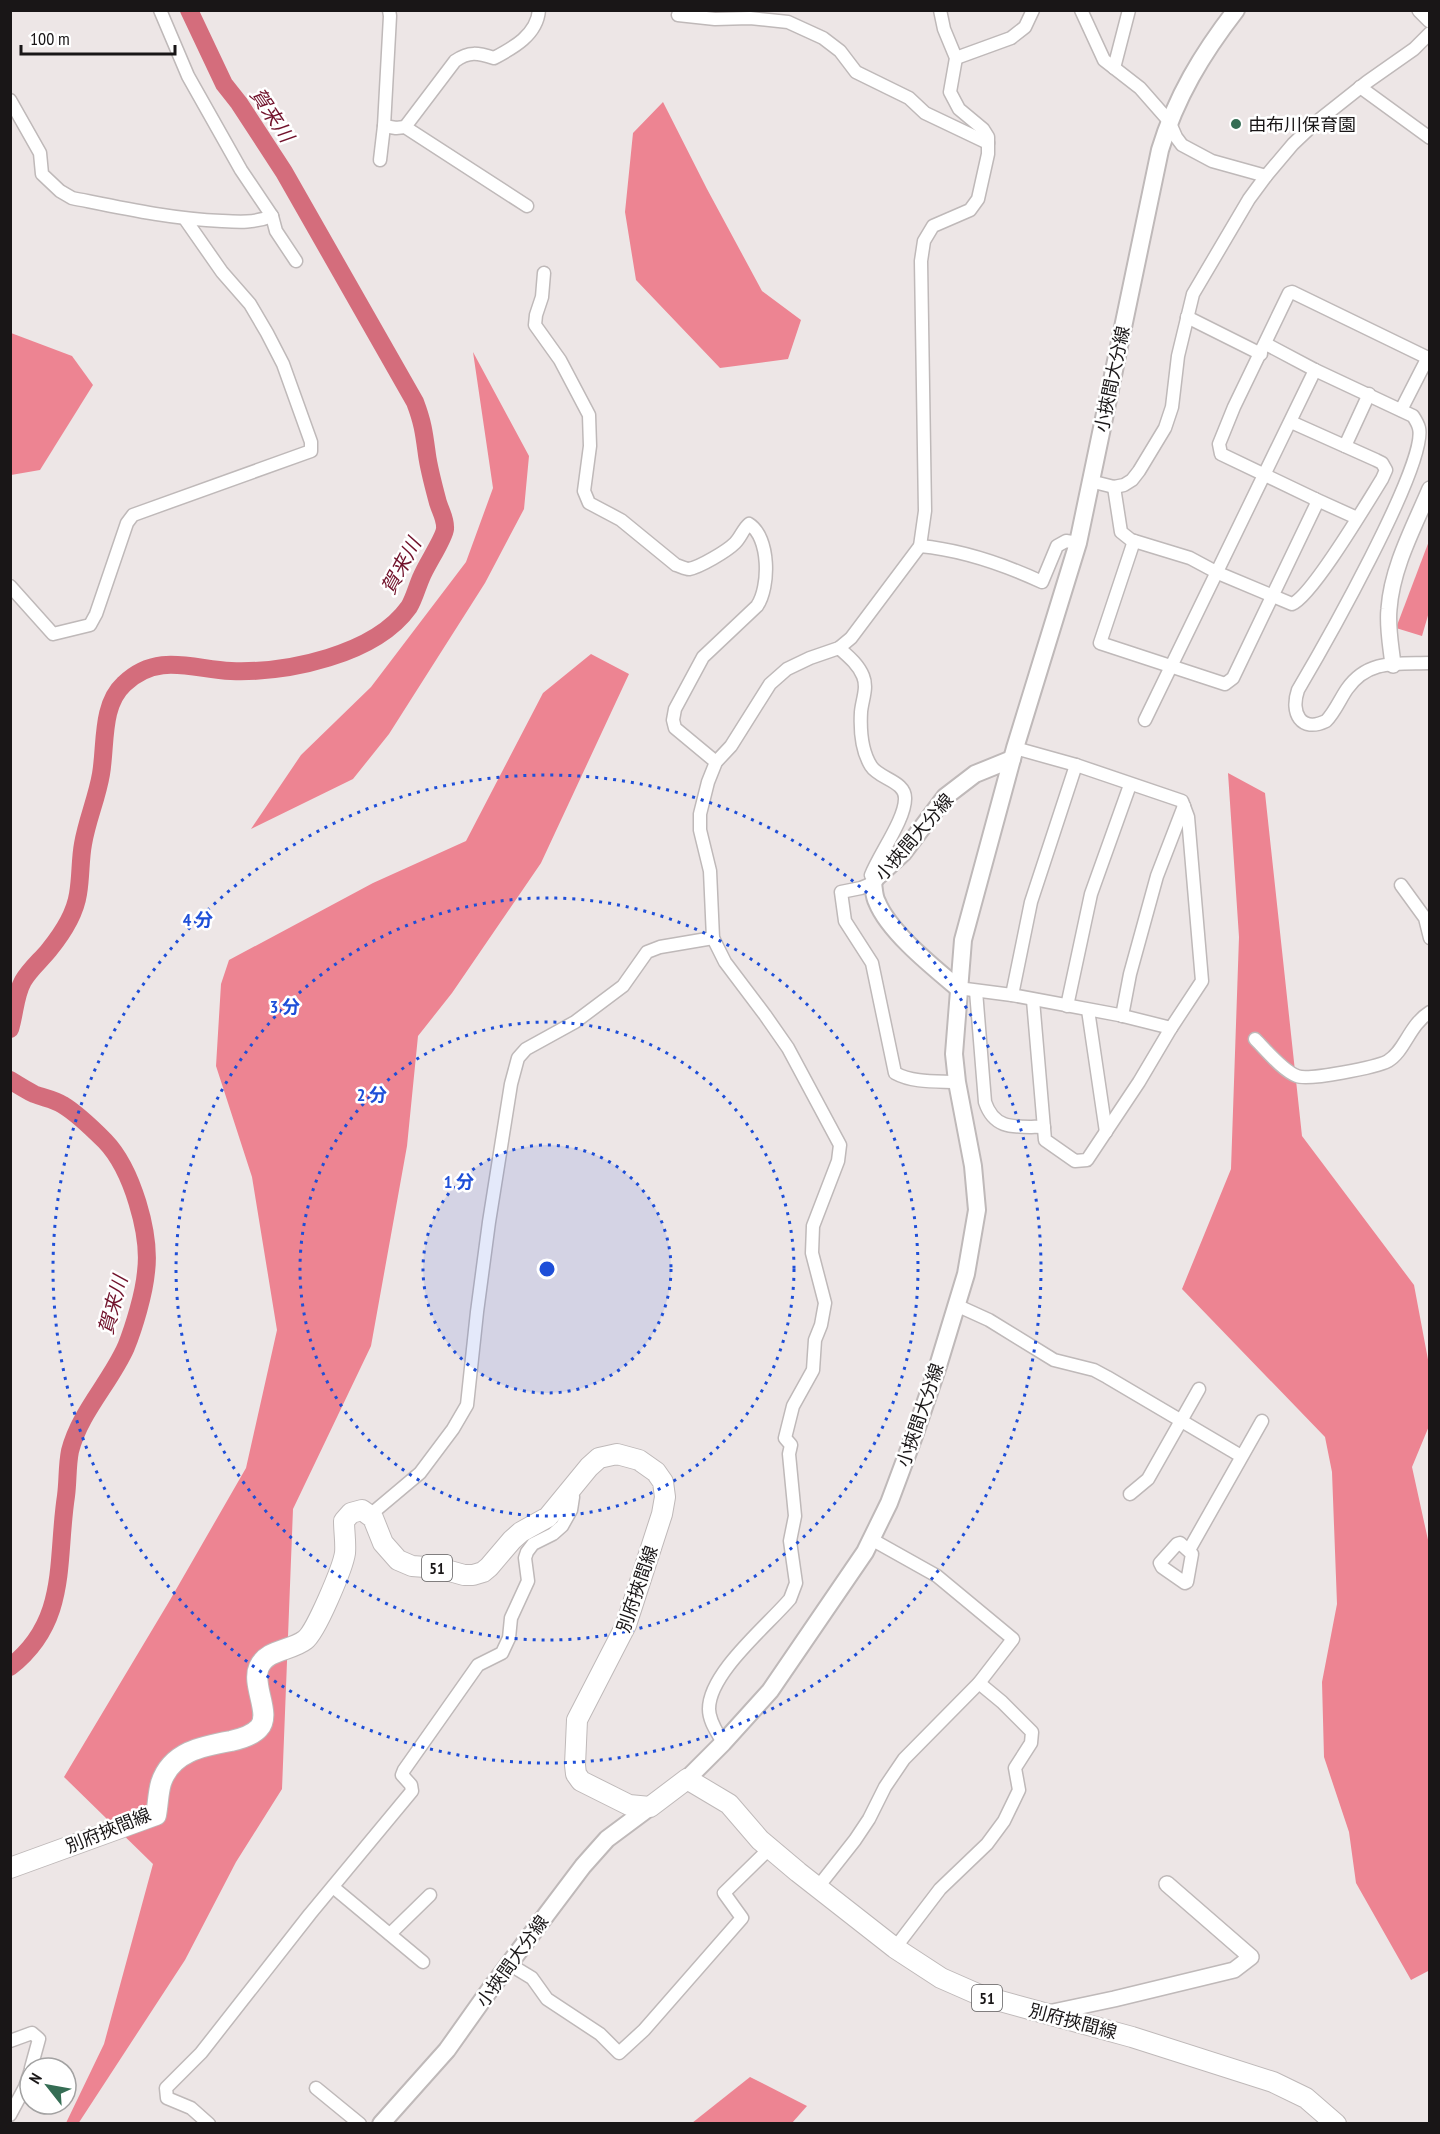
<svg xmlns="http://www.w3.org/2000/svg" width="1440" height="2134" font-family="'PT Sans Narrow','Noto Sans JP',sans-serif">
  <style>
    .forest { fill: #ed8492 }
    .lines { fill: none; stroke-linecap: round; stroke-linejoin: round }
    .river { stroke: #d46d7c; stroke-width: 18 }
    .minor-casing { stroke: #bfb9b9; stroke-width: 15 }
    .tertiary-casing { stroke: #bfb9b9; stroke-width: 18 }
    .secondary-casing { stroke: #bfb9b9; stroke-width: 20 }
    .primary-casing { stroke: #bfb9b9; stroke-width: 22 }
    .minor { stroke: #fff; stroke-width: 12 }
    .tertiary { stroke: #fff; stroke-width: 15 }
    .secondary { stroke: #fff; stroke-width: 16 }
    .primary { stroke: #fff; stroke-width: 20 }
    .ring { fill: none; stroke: #1d4ed8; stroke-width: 3; stroke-dasharray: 3 6 }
    .poi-dot { fill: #356d54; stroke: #fff; stroke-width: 2 }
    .labels { text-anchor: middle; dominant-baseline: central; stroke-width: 5; stroke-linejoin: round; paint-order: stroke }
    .shield { fill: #fff; stroke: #5e5c5d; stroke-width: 1.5 }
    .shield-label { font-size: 16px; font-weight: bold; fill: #191617 }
    .poi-label { font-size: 18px; fill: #191617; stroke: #fff; text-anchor: start }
    .street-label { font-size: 18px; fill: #191617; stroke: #fff }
    .water-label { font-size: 20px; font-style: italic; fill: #71122b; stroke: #fff }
    .centre { fill: #1d4ed8; stroke: #fff; stroke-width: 3 }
    .ring-label { font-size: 18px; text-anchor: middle; font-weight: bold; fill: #1d4ed8; stroke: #fff; stroke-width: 5; stroke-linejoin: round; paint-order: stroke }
  </style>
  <rect width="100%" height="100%" fill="#ede6e6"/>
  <g class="forest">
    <polygon points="663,102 707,189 762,291 801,320 788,359 720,368 636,280 625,212 633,133"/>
    <polygon points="11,333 72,356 93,385 40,470 11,475"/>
    <polygon points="473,352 529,456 524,509 485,583 389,734 353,779 251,829 301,755 371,687 466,562 493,488"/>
    <polygon points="1429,541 1429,612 1422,636 1396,628"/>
    <polygon points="591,654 629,674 541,863 452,993 418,1036 407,1146 371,1346 293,1509 282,1789 236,1862 185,1960 78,2124 66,2123 104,2044 153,1864 64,1777 170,1600 246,1468 277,1330 252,1177 216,1066 221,984 229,960 373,883 466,841 543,693"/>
    <polygon points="1228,773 1265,793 1302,1136 1414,1285 1429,1365 1429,1426 1412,1467 1430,1549 1430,1970 1411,1980 1356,1883 1349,1832 1324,1757 1322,1682 1337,1604 1332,1472 1325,1437 1182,1289 1231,1169 1239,937"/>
    <polygon points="750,2077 807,2106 792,2123 692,2123"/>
  </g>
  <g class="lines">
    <g class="river">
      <path d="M10,1029C15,1013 15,995 23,981C30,969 41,960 49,950C62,934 75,914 78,894C81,877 80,860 83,844C87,820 97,798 101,774C106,745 101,705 124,684C157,652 192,669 231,671C287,673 375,655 409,607C414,599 417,587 421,578C426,565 444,539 445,529C446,518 439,509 437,499C433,484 429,469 427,455C424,433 423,423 415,402L284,172L239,103L224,84L189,10"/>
      <path d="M10,1080C18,1085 26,1090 34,1094C44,1098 54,1099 63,1105C78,1114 93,1129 105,1141C132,1169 151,1234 146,1272C144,1294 134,1327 126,1347C110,1383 80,1412 70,1451C67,1466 68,1481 66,1496C56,1561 69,1621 10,1667"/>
    </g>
    <g class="minor-casing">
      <g id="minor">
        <polyline points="160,10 188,76 241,170 272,216 276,231 296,261"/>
        <polyline points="1081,10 1104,60 1140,88 1169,121 1176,137 1182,145 1212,161 1266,176"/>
        <polyline points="678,15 715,19 750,18 788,22 823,38 840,51 856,72 909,98 925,113 988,143"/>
        <polyline points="956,58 1011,38 1025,27 1033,10"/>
        <polyline points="1114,68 1129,10"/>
        <polyline points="1360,87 1430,138"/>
        <path d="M10,100L40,153L42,174L60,191L72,198C122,208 171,219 222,221C239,222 255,223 272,216"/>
        <polyline points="384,126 396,128 405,127 527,206"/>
        <path d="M405,127L455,61C469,51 478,53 494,58C513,48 537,35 539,10"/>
        <polyline points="380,160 384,126 390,16 389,10"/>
        <path d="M544,273L542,297L536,315L535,325L560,360L589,415L590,446L584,491L589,503L621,520L676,565C680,566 685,569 689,569C700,567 727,551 735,543C741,537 743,529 749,524C770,537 770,587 757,606L703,657L675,709L673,720L675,728L716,762"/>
        <polyline points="1187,317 1261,354"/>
        <path d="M1266,344L1315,370L1413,416C1415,419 1418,424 1419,428C1428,464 1321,651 1298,690C1290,713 1301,733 1326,721C1335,712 1340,699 1347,689C1368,659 1397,664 1430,663"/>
        <polyline points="1345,446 1369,394"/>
        <polyline points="1090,481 1114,487 1124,485 1132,480 1139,471 1165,428 1172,407 1178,356 1193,294 1249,199 1266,176 1293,144 1314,124 1367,82 1414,49 1430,33"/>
        <path d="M1114,487L1121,532L1131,540L1190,558L1218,573L1292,604C1312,596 1367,503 1382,479L1386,470L1382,463L1376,460L1291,422"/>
        <polyline points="1315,499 1357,518"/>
        <polyline points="1134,541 1100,643 1225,684 1233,678 1316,505 1315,499 1221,454 1219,444 1234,407 1289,293 1292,292 1426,357 1425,363 1401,410"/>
        <path d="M920,546C963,550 1003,564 1042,582L1057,546L1066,541L1078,543"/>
        <polyline points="10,586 53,634 90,625 96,614 127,523 133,515 311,451 311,442 283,364 267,333 250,304 222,272 185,219"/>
        <path d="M839,648C848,656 858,664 863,676C868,688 862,700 861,712C860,730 861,750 871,766C879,779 906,781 905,799C905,819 880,853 871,875L876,878"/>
        <polyline points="1145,720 1315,370"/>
        <polyline points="1015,748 1076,765 1182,801 1188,817 1202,981 1171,1028 1139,1082 1087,1160 1075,1161 1045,1140 1033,1000"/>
        <path d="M873,883L861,888L841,892L845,921L872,963L895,1073C913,1083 937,1081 957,1082"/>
        <polyline points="1401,885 1425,918 1430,938"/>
        <polyline points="958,988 1012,995 1119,1015 1171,1028"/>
        <path d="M976,991L985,1102C995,1132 1018,1126 1044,1127"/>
        <polyline points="1012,995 1031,902 1076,765"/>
        <polyline points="1067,1006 1091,894 1130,785"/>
        <polyline points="1088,1010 1106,1132"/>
        <polyline points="1122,1016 1130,974 1157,876 1184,806"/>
        <path d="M1255,1039C1266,1050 1283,1071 1297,1076C1308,1081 1377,1067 1388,1061C1405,1051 1409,1025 1430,1012"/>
        <polyline points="956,1305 989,1320 1054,1360 1094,1370 1107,1377 1241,1456"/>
        <polyline points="1130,1494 1148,1479 1199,1389"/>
        <polyline points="370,1515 420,1473 453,1429 467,1405 477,1312 489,1222 511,1084 518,1058 526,1049 575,1022 623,986 647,952 660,947 713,938"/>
        <polygon points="1180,1543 1192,1554 1187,1582 1185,1583 1162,1567 1160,1563 1177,1544"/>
        <polyline points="1189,1550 1262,1421"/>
        <path d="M723,1743C718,1733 709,1722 709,1709C709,1673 767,1626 790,1599L796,1583L790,1541L795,1516L789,1454L791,1445L785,1438L793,1406L813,1370L815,1340L821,1325L825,1303L812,1253L813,1226L838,1161L840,1145L788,1048L765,1015L725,962L713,938L710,871L700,830V814L708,782L716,762L731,746L770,684L787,669L810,658L839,648L851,638L920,546L925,511L921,261L924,241L933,226L970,210L978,199L988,154V137L983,129L959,109L950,92L956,58L944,29L940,10"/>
        <polyline points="333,1887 423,1962"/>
        <polyline points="818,1887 855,1840 869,1819 885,1787 904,1759 979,1683 1013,1639 937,1576 871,1539"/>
        <polyline points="390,1934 430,1895"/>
        <polyline points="895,1948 940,1889 987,1844 1004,1821 1019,1790 1015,1768 1031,1743 1032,1732 1002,1702 979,1683"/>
        <polyline points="509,1964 532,1978 547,1999 600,2034 619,2053 644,2030 742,1918 724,1893 770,1848"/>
        <polyline points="10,2041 32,2033 39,2039 31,2068"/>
        <polyline points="316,2088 360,2124"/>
        <polyline points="10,2115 25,2087 30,2072"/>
        <polyline points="209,2124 191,2108 167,2098 166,2088 201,2053 310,1914 412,1791 411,1785 402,1775 404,1770 478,1665 502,1653 509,1638 511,1618 528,1581 525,1558 527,1552 533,1544 553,1534 562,1526 571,1510 573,1497 571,1491"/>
      </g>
    </g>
    <g class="tertiary-casing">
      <g id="tertiary">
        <polyline points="1420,10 1430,20"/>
        <path d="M1393,665C1391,646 1387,627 1389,609C1392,567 1414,527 1430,489"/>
        <polyline points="1048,2013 1114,1999 1234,1970 1251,1957 1167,1884"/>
      </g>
    </g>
    <g class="secondary-casing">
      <g id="secondary">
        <path d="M958,988C933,967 889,932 877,902C874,897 874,889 873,883L876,878L903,853L945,797L975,774L1012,759"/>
        <path d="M687,1779L723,1743L770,1691L865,1552L889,1503L914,1436L938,1366L966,1274L977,1210L973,1166L957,1082L954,1054L963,940L1015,748L1078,543L1160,150C1176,97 1202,54 1236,10"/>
        <polyline points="381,2124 447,2050 491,1988 583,1866 607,1839 650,1807"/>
      </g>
    </g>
    <g class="primary-casing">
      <path id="primary" d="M10,1868L156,1815C158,1805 158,1793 161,1783C171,1752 202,1746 231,1741C240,1739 253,1735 259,1728C272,1714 251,1685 259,1667C267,1649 291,1651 305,1640C316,1632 343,1567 345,1553C346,1543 344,1532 344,1521L351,1513L362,1510L373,1518L383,1543L398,1560L412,1566L439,1568L464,1575H473L483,1572L489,1567L512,1540L521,1532L548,1517L589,1467L599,1458L617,1454L639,1460L656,1472L663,1482L665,1497L662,1514L626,1625L577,1720L575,1765L576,1774L581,1781L629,1805L650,1807L687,1779L729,1804L760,1840L798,1872L895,1948L941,1978L982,1996L1132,2037L1273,2082L1306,2098L1336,2124"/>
    </g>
    <use href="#minor" class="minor"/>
    <use href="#tertiary" class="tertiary"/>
    <use href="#secondary" class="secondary"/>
    <use href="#primary" class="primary"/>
  </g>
  <circle cx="547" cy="1269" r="124" fill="#1d4ed8" fill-opacity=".12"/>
  <g class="ring">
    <circle cx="547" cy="1269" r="124"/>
    <circle cx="547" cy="1269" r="247"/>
    <circle cx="547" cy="1269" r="371"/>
    <circle cx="547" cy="1269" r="494"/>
  </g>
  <circle class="poi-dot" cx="1236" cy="124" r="6"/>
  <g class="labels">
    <g class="shield">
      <rect x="422" y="1555" width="30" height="26" rx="4.5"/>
      <rect x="972" y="1985" width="30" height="26" rx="4.5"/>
    </g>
    <g class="shield-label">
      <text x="437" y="1568">51</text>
      <text x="987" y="1998">51</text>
    </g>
    <g class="poi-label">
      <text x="1248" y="124">由布川保育園</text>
    </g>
    <g class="street-label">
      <text transform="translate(1112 379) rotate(-78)">小挾間大分線</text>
      <text transform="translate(914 837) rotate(-49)">小挾間大分線</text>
      <text transform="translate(920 1415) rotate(-71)">小挾間大分線</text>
      <text transform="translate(637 1589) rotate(-71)">別府挾間線</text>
      <text transform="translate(108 1830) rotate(-22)">別府挾間線</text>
      <text transform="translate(512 1961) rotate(-54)">小挾間大分線</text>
      <text transform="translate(1073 2021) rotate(15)">別府挾間線</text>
    </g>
    <g class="water-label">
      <text transform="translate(272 115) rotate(56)">賀来川</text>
      <text transform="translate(401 566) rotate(-62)">賀来川</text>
      <text transform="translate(113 1305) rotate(-75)">賀来川</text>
    </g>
  </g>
  <circle cx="547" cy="1269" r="9" class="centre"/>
  <g class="ring-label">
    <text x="198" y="926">4 分</text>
    <text x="285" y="1013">3 分</text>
    <text x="372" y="1101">2 分</text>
    <text x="459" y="1188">1 分</text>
  </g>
  <rect width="1440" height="2134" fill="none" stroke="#191617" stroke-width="24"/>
  <g transform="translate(48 2086) rotate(301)"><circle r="28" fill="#ffffff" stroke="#a3a2a2" stroke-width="1.5"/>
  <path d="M0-4.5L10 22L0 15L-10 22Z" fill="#356d54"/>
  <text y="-9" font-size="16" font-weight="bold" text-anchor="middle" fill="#191617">N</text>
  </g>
  <path d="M21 45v9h154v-9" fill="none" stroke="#191617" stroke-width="3"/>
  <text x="30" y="45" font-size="18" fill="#191617" stroke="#ffffff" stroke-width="4.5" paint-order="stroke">100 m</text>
</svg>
